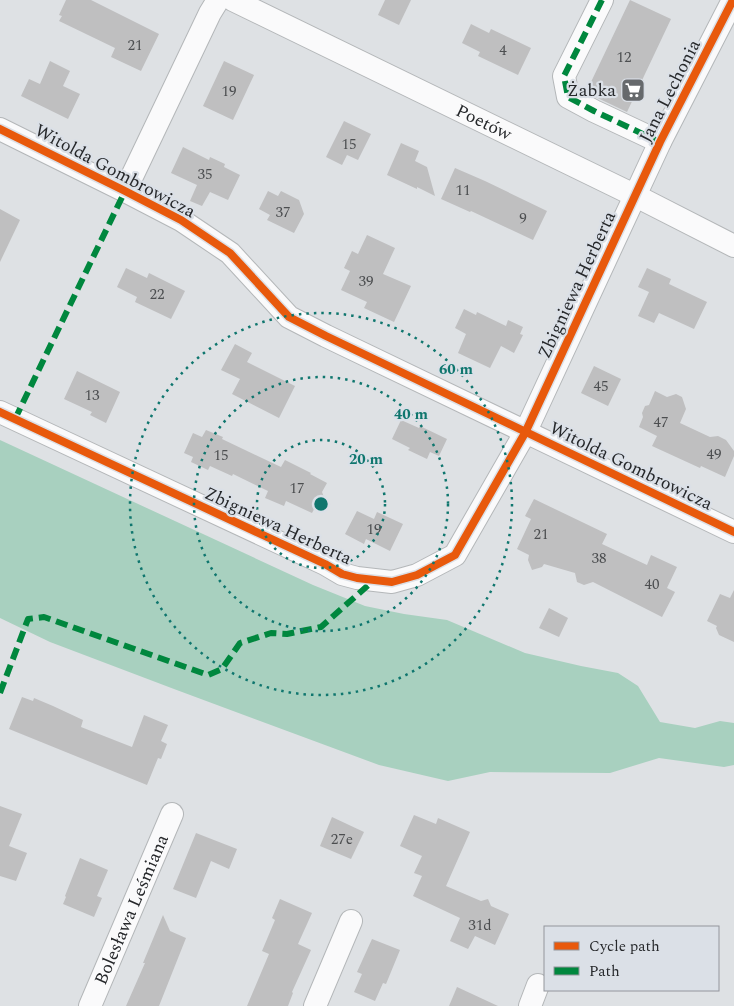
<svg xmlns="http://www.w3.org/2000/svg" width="734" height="1006" font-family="Spectral,serif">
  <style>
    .forest { fill: #a8d0bf }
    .building { fill: #bfbfc0 }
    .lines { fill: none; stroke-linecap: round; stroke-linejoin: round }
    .street-casing { stroke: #b4b7b9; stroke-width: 24 }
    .street { stroke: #fafafb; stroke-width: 22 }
    .quiet { stroke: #00873e; stroke-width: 6; stroke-dasharray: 12 6; stroke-linecap: butt }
    .cycleway-casing { stroke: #dbe0e7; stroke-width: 11 }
    .cycleway { stroke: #e8590c; stroke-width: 8 }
    .ring { fill: none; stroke: #0f766e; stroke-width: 2.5; stroke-dasharray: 2.5 5 }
    .labels { text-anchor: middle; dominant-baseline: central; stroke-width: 4.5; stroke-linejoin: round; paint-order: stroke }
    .number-label { font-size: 15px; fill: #4c4e50 }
    .poi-label { font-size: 18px; fill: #26282b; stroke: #dbe0e7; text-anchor: end }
    .street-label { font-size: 18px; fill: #26282b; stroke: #dbe0e7 }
    .centre { fill: #0f766e; stroke: #dbe0e7; stroke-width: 2.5 }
    .ring-label { font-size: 15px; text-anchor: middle; font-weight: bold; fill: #0f766e; stroke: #dbe0e7; stroke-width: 4.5; stroke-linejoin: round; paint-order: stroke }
  </style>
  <rect width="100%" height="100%" fill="#dee1e4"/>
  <polygon class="forest" points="0,440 313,585 365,606 404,614 447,620 525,653 581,666 618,673 638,686 660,722 695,728 720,721 734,723 734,765 724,767 659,758 610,773 490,772 448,781 379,765 174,689 50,642 0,618"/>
  <g class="building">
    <polygon points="66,0 91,0 159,34 141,71 111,57 115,48 59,21 62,16 59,15"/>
    <polygon points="385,0 411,0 399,25 378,15"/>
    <polygon points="630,0 671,19 627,112 587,93 592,83 591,82"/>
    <polygon points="471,24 489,33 491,29 531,48 518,75 478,56 480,52 462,43"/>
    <polygon points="50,61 70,71 63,86 80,94 68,119 21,96 29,79 40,84"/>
    <polygon points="224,61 254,75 233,120 203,106"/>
    <polygon points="344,121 371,134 358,160 347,155 342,165 326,157"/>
    <polygon points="401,143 419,151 415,161 427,167 435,196 417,187 417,189 387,175"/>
    <polygon points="183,147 209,160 210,157 225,164 224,167 240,175 228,200 210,192 202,206 190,201 197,185 171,173"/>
    <polygon points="455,168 485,181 547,211 533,240 471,211 470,212 441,199"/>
    <polygon points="268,191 278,196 281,191 299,200 304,214 294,233 267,220 270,215 259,209"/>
    <polygon points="0,209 20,220 0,262"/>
    <polygon points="367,235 395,248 383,274 411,286 394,322 364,308 367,302 341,290 350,271 344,268 352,251 358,254"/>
    <polygon points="126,268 147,278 149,273 185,291 171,319 135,302 137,297 117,287"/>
    <polygon points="647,268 671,279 669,284 707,302 694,329 659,313 654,323 638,316 649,292 638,287"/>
    <polygon points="464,309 476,315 477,312 506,326 508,320 523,327 520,334 523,335 514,353 501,346 490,368 458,353 466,334 455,328"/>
    <polygon points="235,344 252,353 247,362 295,386 279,418 232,394 240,379 221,370"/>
    <polygon points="594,366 621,379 608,406 581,393"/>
    <polygon points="77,371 120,392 106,423 90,415 92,412 64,399"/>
    <polygon points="655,391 667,397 676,394 682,397 686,409 680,423 710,437 718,436 726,440 734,451 734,456 725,477 701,466 700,468 652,446 657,436 639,427 643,417 642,413 645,406 649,405"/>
    <polygon points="401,420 419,428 420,426 447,439 439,456 430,452 427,459 408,450 410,448 392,439"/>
    <polygon points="206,430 223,437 222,439 281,467 285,460 311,473 310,474 327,483 322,492 325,500 318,502 312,513 286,501 284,506 265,498 268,491 233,474 232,476 210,466 208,470 191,462 193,457 184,453 193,433 202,437"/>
    <polygon points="534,499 607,534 602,544 647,565 651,555 677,567 667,588 675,592 662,617 593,582 584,585 577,582 575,573 544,564 542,567 532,570 528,560 529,555 517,549 531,519 525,516"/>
    <polygon points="357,511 374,519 377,512 403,524 390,551 366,539 364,544 345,534"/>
    <polygon points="734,590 734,642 719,635 716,628 717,626 707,621 720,594 730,598"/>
    <polygon points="549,608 568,618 559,637 539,628"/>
    <polygon points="22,697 33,701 34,698 53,706 83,720 81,727 132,747 144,715 168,725 161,741 167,744 161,759 158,758 147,785 9,729"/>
    <polygon points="0,806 22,814 9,846 27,853 16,881 0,876"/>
    <polygon points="414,815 436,824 438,818 470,832 446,886 481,901 488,899 491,906 509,914 495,945 475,936 468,949 450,941 460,918 413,896 422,876 414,873 422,856 400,846"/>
    <polygon points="332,817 364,832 351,859 320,846"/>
    <polygon points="196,833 237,849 229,869 211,861 196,898 173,889"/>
    <polygon points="80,858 108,870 97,896 102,898 94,917 63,904 66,897 65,896"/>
    <polygon points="280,899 312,913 298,944 311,950 292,992 293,993 288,1006 247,1006 269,954 262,951 275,920 272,918"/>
    <polygon points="163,915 170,931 186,938 159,1006 126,1006 145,963 143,963"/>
    <polygon points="372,939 400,950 386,984 383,983 375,1001 354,992 362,974 357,972"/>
    <polygon points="457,987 498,1006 449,1006"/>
  </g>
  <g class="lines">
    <g class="street-casing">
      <g id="street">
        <path id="s1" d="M233,0L636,196L734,246"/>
        <polyline points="602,0 564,76 568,97 594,111 660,142"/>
        <polyline points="0,129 125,191 181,220 230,253 289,317 326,336 734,532"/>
        <polyline points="125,191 210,13 218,0"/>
        <polyline points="0,412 325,564 342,574 357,578 392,582 417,575 455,555 525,433 660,142 733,0"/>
        <path id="s2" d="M90,1006L172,814"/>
        <polyline points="315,1006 351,921"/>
        <polyline points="530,1006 538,985"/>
      </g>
    </g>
    <use href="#street" class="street"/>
    <g class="quiet">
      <polyline points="602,0 564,76 568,97 594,111 660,142"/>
      <polyline points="15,419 125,191"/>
      <polyline points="0,693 28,619 44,617 208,675 222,669 240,643 271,633 287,634 321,627 374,580"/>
    </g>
    <g class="cycleway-casing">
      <g id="cycleway">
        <polyline points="0,129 125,191 181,220 230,253 289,317 326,336 734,532"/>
        <polyline points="0,412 325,564 342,574 357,578 392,582 417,575 455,555 525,433 660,142 733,0"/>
      </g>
    </g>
    <use href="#cycleway" class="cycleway"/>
  </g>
  <g class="ring">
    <circle cx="321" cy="504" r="64"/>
    <circle cx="321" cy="504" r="127"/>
    <circle cx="321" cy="504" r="191"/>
  </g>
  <defs>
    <g id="supermarket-square" transform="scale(1.25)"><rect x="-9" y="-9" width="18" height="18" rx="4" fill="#66696c" stroke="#dbe0e7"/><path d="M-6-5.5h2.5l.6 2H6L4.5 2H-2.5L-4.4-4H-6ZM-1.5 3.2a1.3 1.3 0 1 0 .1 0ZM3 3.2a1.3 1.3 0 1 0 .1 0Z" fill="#fff"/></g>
  </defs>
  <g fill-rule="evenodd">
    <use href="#supermarket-square" x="633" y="90"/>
  </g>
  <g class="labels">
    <g class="number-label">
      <text x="135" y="45">21</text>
      <text x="503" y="50">4</text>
      <text x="624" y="57">12</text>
      <text x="229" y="91">19</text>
      <text x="349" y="144">15</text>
      <text x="205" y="174">35</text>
      <text x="463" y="190">11</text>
      <text x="283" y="212">37</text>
      <text x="523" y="218">9</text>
      <text x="366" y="281">39</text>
      <text x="157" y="294">22</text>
      <text x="601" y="386">45</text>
      <text x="92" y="395">13</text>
      <text x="661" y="422">47</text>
      <text x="714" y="454">49</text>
      <text x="221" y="455">15</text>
      <text x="297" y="488">17</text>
      <text x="374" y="529">19</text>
      <text x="541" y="534">21</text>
      <text x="599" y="558">38</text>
      <text x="652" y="584">40</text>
      <text x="342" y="839">27e</text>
      <text x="480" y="925">31d</text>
    </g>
    <g class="poi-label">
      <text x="616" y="90">Żabka</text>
    </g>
    <g class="street-label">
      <text transform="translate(670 91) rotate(-63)">Jana Lechonia</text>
      <text stroke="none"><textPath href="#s1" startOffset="279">Poetów</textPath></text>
      <text transform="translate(115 171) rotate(28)">Witolda Gombrowicza</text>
      <text transform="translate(577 285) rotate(-65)">Zbigniewa Herberta</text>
      <text transform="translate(631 466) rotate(26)">Witolda Gombrowicza</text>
      <text transform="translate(278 526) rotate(25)">Zbigniewa Herberta</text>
      <text stroke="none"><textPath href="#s2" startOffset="105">Bolesława Leśmiana</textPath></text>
    </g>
  </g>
  <circle cx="321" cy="504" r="8" class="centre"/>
  <g class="ring-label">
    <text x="456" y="374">60 m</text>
    <text x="411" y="419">40 m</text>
    <text x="366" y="464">20 m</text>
  </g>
  <rect x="544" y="926" width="175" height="65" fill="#dbe0e7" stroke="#93969c"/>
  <rect x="554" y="942" width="25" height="8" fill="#e8590c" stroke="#93969c"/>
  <text x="589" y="951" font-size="15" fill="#26282b">Cycle path</text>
  <rect x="554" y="967" width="25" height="8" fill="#00873e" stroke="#93969c"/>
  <text x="589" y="976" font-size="15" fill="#26282b">Path</text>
</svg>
